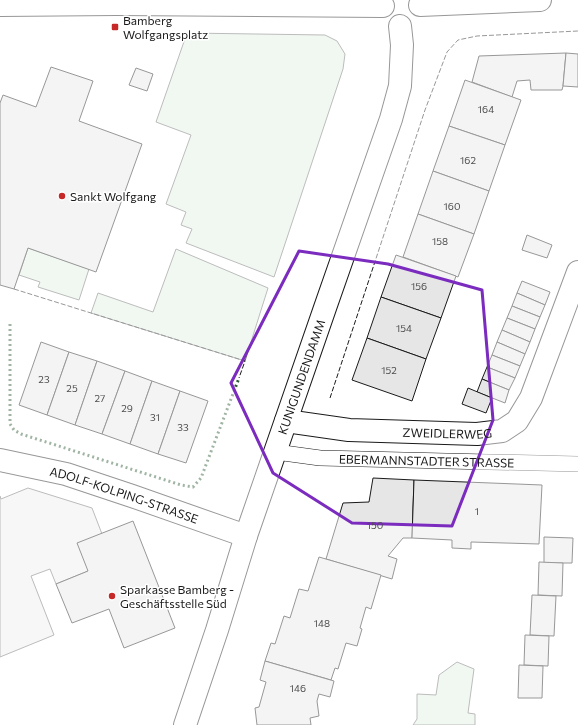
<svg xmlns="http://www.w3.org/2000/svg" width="578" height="725" font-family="Commissioner,sans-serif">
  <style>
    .green { fill: #e0efe3; stroke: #6a6a6a }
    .parking { fill: #ededed; stroke: #6a6a6a }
    .building { fill: #e6e6e6; stroke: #1a1a1a }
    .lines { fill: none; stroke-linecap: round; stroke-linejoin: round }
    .lane-casing { stroke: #1a1a1a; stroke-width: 16 }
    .street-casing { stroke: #1a1a1a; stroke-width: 24 }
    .lane { stroke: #fff; stroke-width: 15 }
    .street { stroke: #fff; stroke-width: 22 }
    .hedge { stroke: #2b5a34; stroke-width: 3; stroke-dasharray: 2 3; stroke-linecap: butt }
    .fence { stroke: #1a1a1a; stroke-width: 1; stroke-dasharray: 5 2; stroke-linecap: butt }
    .marked { fill: none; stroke: #7b2cbf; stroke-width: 3; stroke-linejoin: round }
    .poi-dot { fill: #c62828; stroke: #fff; stroke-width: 1.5 }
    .labels { text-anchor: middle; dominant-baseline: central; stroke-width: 3; stroke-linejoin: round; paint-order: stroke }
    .number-label { font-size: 10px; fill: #4d4d4d }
    .poi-label { font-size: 12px; fill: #1a1a1a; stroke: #fff; text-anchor: start }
    .street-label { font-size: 12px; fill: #1a1a1a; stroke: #fff }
  </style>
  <rect width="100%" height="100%" fill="#fff"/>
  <g class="green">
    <polygon points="187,33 325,35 337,41 345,54 343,69 274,277 186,243 192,229 181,225 186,212 166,204 191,135 156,122"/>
    <polygon points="28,248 89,269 79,300 38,287 40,282 19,275"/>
    <polygon points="176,249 268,288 245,361 91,313 98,293 153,312"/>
    <polygon points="457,662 474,669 468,713 475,714 475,725 413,725 417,719 417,694 436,695 439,675"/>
  </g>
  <polygon class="parking" points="28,488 92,508 102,534 88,571 56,584 50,569 31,576 54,635 0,657 0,496 1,499"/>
  <g class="building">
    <polygon points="566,53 563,86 562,90 531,90 530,80 517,81 512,97 472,82 479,56"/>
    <polygon points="566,53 578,54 578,87 563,86"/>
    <polygon points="51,67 93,81 79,121 142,144 96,272 28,248 14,289 0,285 0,103 3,95 36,107"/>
    <polygon points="136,68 153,74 147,91 129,85"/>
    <polygon points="465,80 521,100 505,145 449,126"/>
    <polygon points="449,126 505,145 489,191 433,171"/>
    <polygon points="433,171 489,191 474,234 418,214"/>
    <polygon points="418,214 474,234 458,277 403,257"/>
    <polygon points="527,235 552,245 547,258 522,250"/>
    <polygon points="396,255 456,276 441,318 381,297"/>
    <polygon points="522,281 550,292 545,305 517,293"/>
    <polygon points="517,293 545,305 540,317 512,306"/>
    <polygon points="381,297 441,318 426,359 367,338"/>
    <polygon points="512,306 540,317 535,329 507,318"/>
    <polygon points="507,318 535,329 530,342 502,330"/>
    <polygon points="502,330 530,342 525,354 497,342"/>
    <polygon points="367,338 426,359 412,401 352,380"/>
    <polygon points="41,342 69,352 47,415 19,405"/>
    <polygon points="497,342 525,354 520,366 492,355"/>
    <polygon points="69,352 97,361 75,425 47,415"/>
    <polygon points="492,355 520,366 515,378 487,367"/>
    <polygon points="97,361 125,371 102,434 75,425"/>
    <polygon points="487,367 515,378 509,390 482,379"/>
    <polygon points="125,371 152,381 130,444 102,434"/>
    <polygon points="482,379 509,390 505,403 477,392"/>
    <polygon points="152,381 180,391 158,454 130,444"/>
    <polygon points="468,388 492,398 486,413 462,404"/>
    <polygon points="180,391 208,401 186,463 158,454"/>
    <polygon points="373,478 414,480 412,538 403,538 388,556 397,559 392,579 326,559 343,503 369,502"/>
    <polygon points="414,480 542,485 539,544 471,542 471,549 452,548 452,540 412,538"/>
    <polygon points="133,521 175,628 124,648 109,609 72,623 56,584 88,571 77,543"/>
    <polygon points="544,537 573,538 572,563 544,563"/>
    <polygon points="319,557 381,575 371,609 366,607 360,628 362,629 357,646 346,643 338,669 335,668 331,680 265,661 271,643 275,644 284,616 290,618 299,589 308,591"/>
    <polygon points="539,562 563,563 562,596 538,595"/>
    <polygon points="532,595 556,596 554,636 530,635"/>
    <polygon points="525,635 549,636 548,666 524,665"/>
    <polygon points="265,661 334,681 330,697 319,694 317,701 319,716 310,718 311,725 257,725 255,708 259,707 266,682 260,680"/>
    <polygon points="519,665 543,666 542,698 518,698"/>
  </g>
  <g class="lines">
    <g class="lane-casing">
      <g id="lane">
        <path id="s1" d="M276,452L320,458L578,464"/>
      </g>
    </g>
    <g class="street-casing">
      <g id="street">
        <polyline points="0,5 117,4 383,6"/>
        <polyline points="420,5 540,0"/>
        <path id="s2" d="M286,421L349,430L477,434L502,431L517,421L531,398L578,272"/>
        <path id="s3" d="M0,460L66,474L132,496L246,536"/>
        <path id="s4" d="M185,725L217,630L246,536L326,305L391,119L400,86L402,45L400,26"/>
      </g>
    </g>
    <use href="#lane" class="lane"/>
    <use href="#street" class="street"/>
    <polyline class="hedge" points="10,324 10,424 14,430 21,434 181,485 193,487 201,478 239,378"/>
    <g class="fence">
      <polyline points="14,289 245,361 239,378"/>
      <polyline points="330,398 425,110 447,52 458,40 477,36 578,31"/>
    </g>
  </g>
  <path d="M0 0H578V725H0ZM299,251L388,264L482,290L493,420L452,526L352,523L273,473L231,383Z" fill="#fff" fill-opacity=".55" fill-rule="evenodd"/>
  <path class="marked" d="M299,251L388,264L482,290L493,420L452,526L352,523L273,473L231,383Z"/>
  <g class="poi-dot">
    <rect x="111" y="23" width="8" height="8" rx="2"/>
    <circle cx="62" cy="196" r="4"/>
    <circle cx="112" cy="596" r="4"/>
  </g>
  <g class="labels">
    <g class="number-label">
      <text x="486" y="109">164</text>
      <text x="468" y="160">162</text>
      <text x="452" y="206">160</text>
      <text x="440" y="241">158</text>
      <text x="419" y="286">156</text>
      <text x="404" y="328">154</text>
      <text x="389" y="370">152</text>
      <text x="44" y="379">23</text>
      <text x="72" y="388">25</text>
      <text x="100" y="398">27</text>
      <text x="127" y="408">29</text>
      <text x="155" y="417">31</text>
      <text x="183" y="427">33</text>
      <text x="477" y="511">1</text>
      <text x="375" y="525">150</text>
      <text x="322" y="623">148</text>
      <text x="298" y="688">146</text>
    </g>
    <g class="poi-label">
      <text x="123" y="20">Bamberg<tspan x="123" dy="14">Wolfgangsplatz</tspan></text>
      <text x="70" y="196">Sankt Wolfgang</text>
      <text x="120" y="589">Sparkasse Bamberg -<tspan x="120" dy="14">Geschäftsstelle Süd</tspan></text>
    </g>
    <g class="street-label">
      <text stroke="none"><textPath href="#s4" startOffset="367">KUNIGUNDENDAMM</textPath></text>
      <text stroke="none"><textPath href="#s2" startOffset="162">ZWEIDLERWEG</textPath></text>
      <text stroke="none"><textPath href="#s1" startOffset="151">EBERMANNSTADTER STRASSE</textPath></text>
      <text stroke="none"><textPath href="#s3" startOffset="129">ADOLF-KOLPING-STRASSE</textPath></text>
    </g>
  </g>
</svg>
